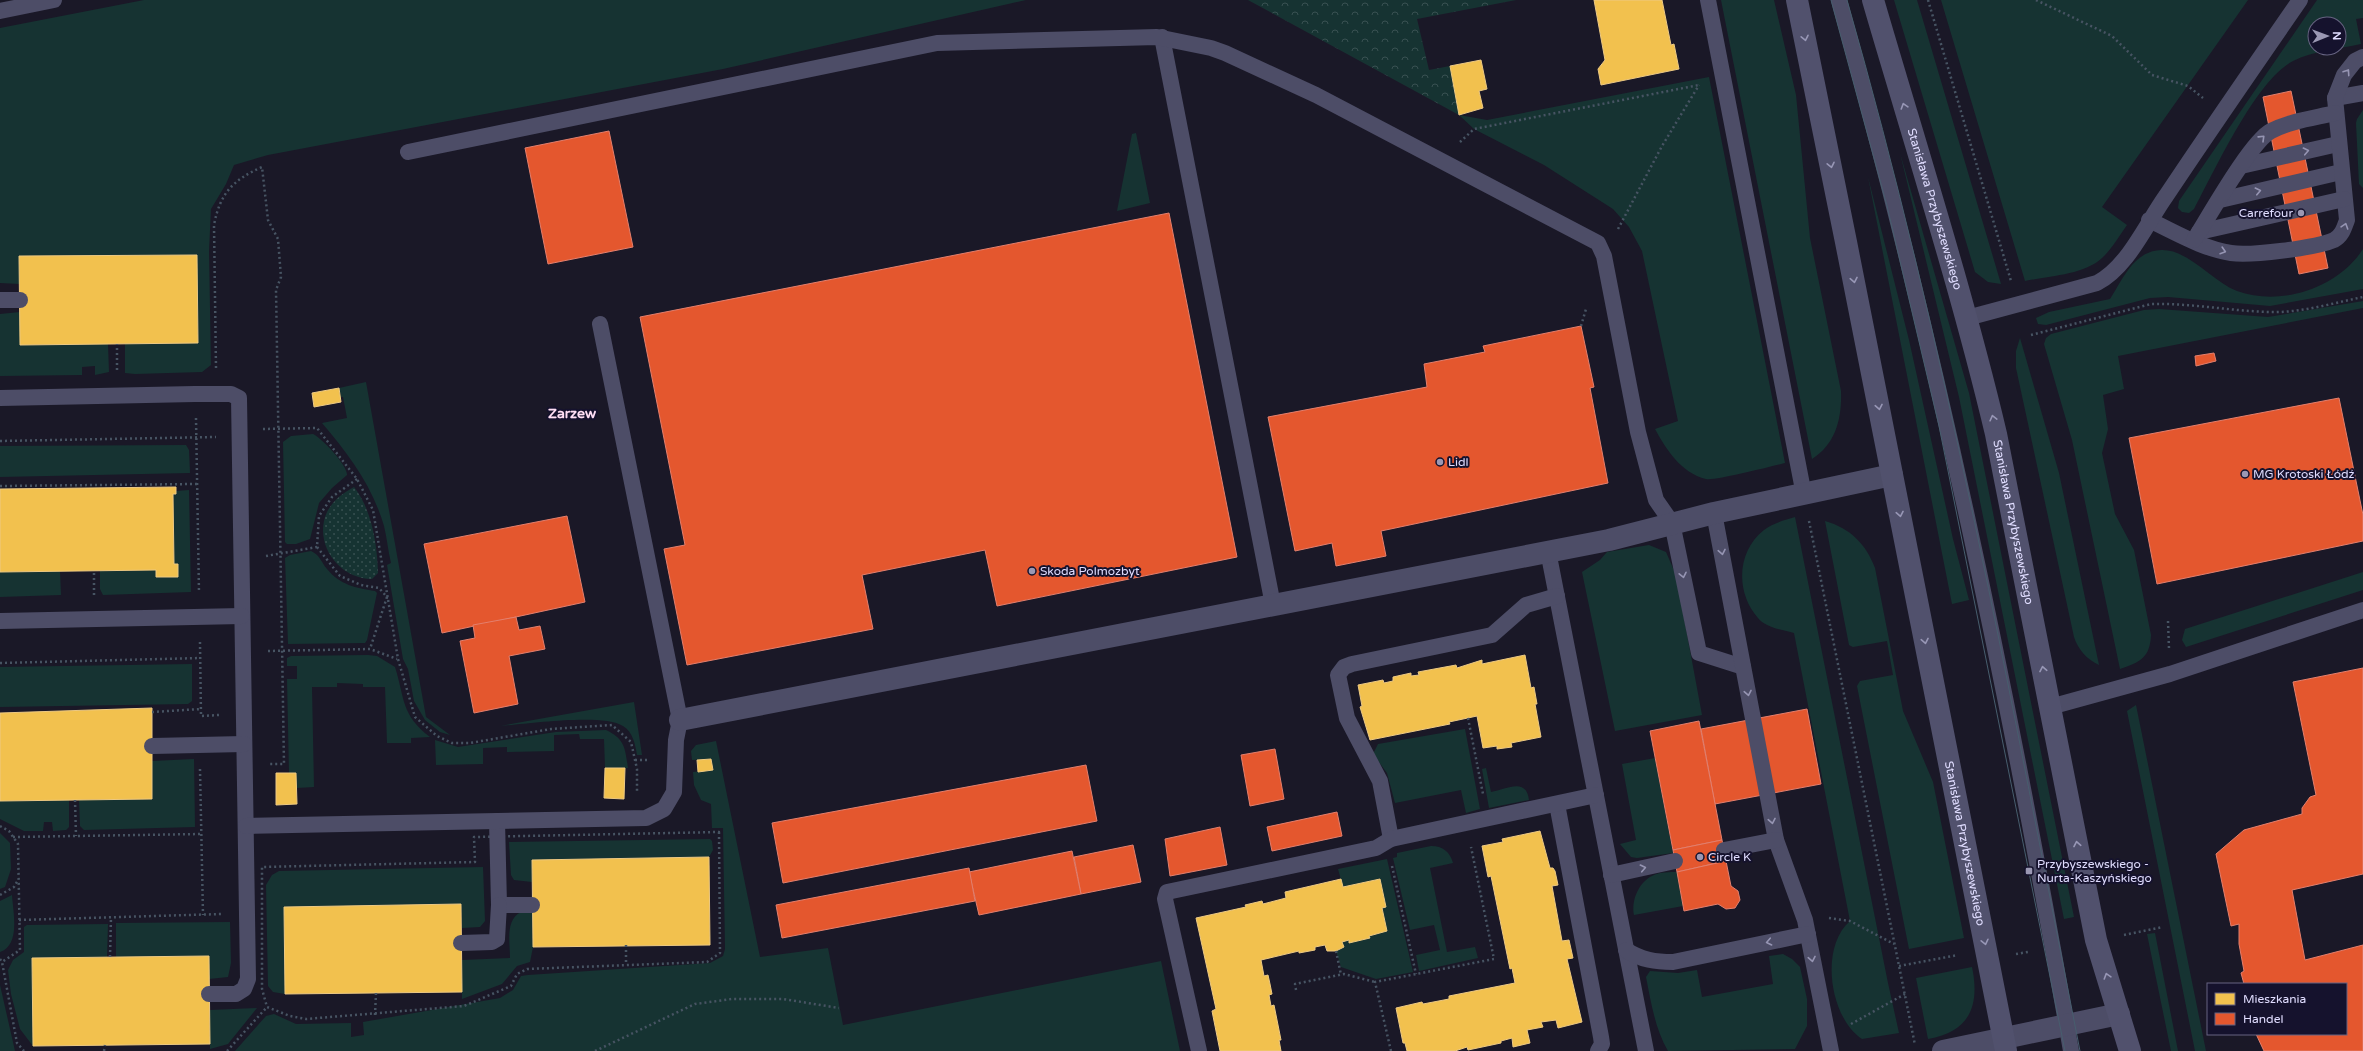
<svg xmlns="http://www.w3.org/2000/svg" width="2363" height="1051" font-family="'Varela Round',sans-serif">
  <style>
    .grass { fill: #163332; fill-rule: evenodd }
    .forest { fill: url(#forest-crowns) }
    .park { fill: url(#park-dots) }
    .homes { fill: #f2c14e; stroke: #edc983 }
    .shops { fill: #e4572e; stroke: #e37f6d }
    .lines { fill: none; stroke-linecap: round; stroke-linejoin: round }
    .path { stroke: #475463; stroke-width: 2.5; stroke-dasharray: 2 3; stroke-linecap: butt }
    .service { stroke: #4d4d67; stroke-width: 16 }
    .minor { stroke: #4d4d67; stroke-width: 22 }
    .secondary { stroke: #51516d; stroke-width: 22 }
    .tram { stroke: #475e6e; stroke-width: 1 }
    .oneway { stroke: #9897b6 }
    .oneway2 { stroke: #9695b3 }
    .poi-dot { fill: #9b98b3; stroke: #15122d; stroke-width: 1.5 }
    .labels { text-anchor: middle; dominant-baseline: central; stroke-width: 4; stroke-linejoin: round; paint-order: stroke }
    .street-label { font-size: 12px; fill: #e0ddff; stroke: #15122d }
    .poi-label { font-size: 12px; fill: #e0ddff; stroke: #15122d; text-anchor: start }
    .quarter-label { font-size: 14px; font-weight: bold; fill: #ffdff5; stroke: #15122d }
  </style>
  <defs>
    <pattern id="forest-crowns" width="20" height="18" patternUnits="userSpaceOnUse"><rect width="20" height="18" fill="#163332"/><path d="M2 6a3 3 0 1 1 6 0M12 15a3 3 0 1 1 6 0" fill="none" stroke="#385051"/></pattern>
    <pattern id="park-dots" width="8" height="8" patternUnits="userSpaceOnUse"><rect width="8" height="8" fill="#163332"/><path d="M2 2h.1M6 6h.1" fill="none" stroke="#385051" stroke-width="1.8" stroke-linecap="round"/></pattern>
  </defs>
  <rect width="100%" height="100%" fill="#1a1827"/>
  <g class="grass">
    <polygon points="144,0 1026,0 723,69 268,155 234,165 226,184 211,209 209,251 211,365 202,372 135,374 125,373 125,344 198,343 196,255 20,256 20,284 0,283 0,28"/>
    <path d="M1721,0H1774L1796,95L1810,238L1841,391C1842,418 1836,444 1812,459Z"/>
    <polygon points="1894,0 1917,0 2001,284 1988,282 1975,272"/>
    <path d="M1941,0H2248L2102,207L2127,225C2119,236 2112,249 2102,258C2084,275 2048,276 2025,281Z"/>
    <path d="M2317,0H2363V18L2356,19L2361,44C2339,49 2313,51 2293,61C2256,80 2215,170 2194,209L2189,213L2182,212L2178,208L2179,201ZM2315,24H2339V48H2315Z"/>
    <path d="M1709,77L1785,463C1772,466 1715,481 1706,479C1681,473 1666,449 1655,429L1678,421L1642,251L1629,227L1613,209L1544,165L1474,129L1459,115L1487,120Z"/>
    <polygon points="2363,110 2363,188 2359,184 2356,123 2357,119"/>
    <polygon points="1136,133 1150,203 1117,211 1132,134"/>
    <polygon points="1900,153 1969,393 2074,917 2064,919 1959,397"/>
    <polygon points="1868,177 1909,340 1953,539 1969,600 1952,604"/>
    <path d="M2363,249V289L2270,306L2168,297L2150,298L2046,325L2038,324L2036,318L2049,312L2110,299C2120,284 2130,260 2148,253C2182,239 2208,280 2237,291C2281,307 2338,288 2363,249Z"/>
    <path d="M2363,301V308L2118,356L2124,389L2103,395L2108,429L2102,453L2115,514L2134,550L2151,635C2150,658 2140,662 2120,669L2072,440L2044,344L2046,338L2051,334L2144,310L2159,309L2268,317Z"/>
    <polygon points="20,312 21,345 108,344 109,372 95,375 95,366 82,367 82,375 0,376 0,314"/>
    <path d="M2020,338L2059,473L2099,665C2086,659 2078,649 2074,637L2016,368V351Z"/>
    <path d="M366,382L426,717L450,735L440,732L425,720L414,701L408,669L403,659L387,565L391,563C388,551 387,538 384,526C372,485 349,455 322,423L347,418L343,397H341L339,388Z"/>
    <path d="M313,434C322,438 348,466 347,475L332,488L319,503L310,539L296,544H287L285,542L283,442L291,436Z"/>
    <polygon points="186,445 189,450 190,473 0,477 0,446"/>
    <polygon points="189,490 191,592 103,595 100,589 100,571 156,570 156,577 178,564 174,564 173,494 176,494 176,491"/>
    <path d="M1795,517L1888,983L1899,1033L1862,1039C1830,1018 1819,948 1850,921L1794,633C1783,630 1766,628 1758,618C1735,592 1737,551 1764,530C1773,523 1785,520 1795,517Z"/>
    <path d="M1825,521C1850,528 1866,544 1875,568L1903,711L1933,782L1964,938L1909,949L1857,686L1860,681L1893,675L1887,641L1853,647L1849,645Z"/>
    <polygon points="1649,545 1666,552 1676,575 1702,715 1615,731 1582,572 1600,560 1607,552"/>
    <path d="M311,551C320,555 321,562 327,569C340,585 356,588 375,591L377,593L367,640L365,643L288,644L285,558L290,555Z"/>
    <polygon points="60,571 61,595 0,597 0,572"/>
    <polygon points="2363,572 2363,590 2186,647 2182,640 2185,629"/>
    <path d="M368,655L377,656L395,667C405,699 401,715 430,737L411,738V743H387L385,687H363V684L337,683V687H312L314,787L297,788L296,773H289L287,679H297V666H287V658L291,656Z"/>
    <polygon points="192,664 192,701 188,704 0,707 0,667"/>
    <path d="M634,702L642,755H637C635,744 633,732 623,726C603,713 526,724 500,726Z"/>
    <polygon points="2136,705 2206,1051 2195,1051 2127,711"/>
    <polygon points="1465,729 1480,809 1466,813 1461,790 1395,803 1387,773 1373,754 1378,744"/>
    <path d="M606,730C625,739 625,748 628,768H605L604,739H580L579,734L554,735V751L507,752V747L483,748V764L436,765L435,740L458,747L556,732Z"/>
    <polygon points="716,741 760,957 828,948 843,1025 1161,961 1180,1051 235,1051 266,1016 274,1014 296,1024 351,1023 351,1037 364,1035 363,1022 500,998 513,990 521,976 528,975 710,963 723,956 725,949 723,828 712,828 711,804 701,800 694,785 693,772 712,770 711,759 692,760 691,751 696,745"/>
    <polygon points="1655,758 1673,853 1637,858 1631,857 1620,844 1636,840 1622,764"/>
    <polygon points="194,759 195,827 84,830 80,826 79,800 152,799 152,761"/>
    <path d="M1486,768L1491,792C1507,789 1526,777 1529,800L1489,808L1482,769Z"/>
    <polygon points="69,800 69,827 66,830 53,831 52,822 44,822 43,831 24,831 0,819 0,801"/>
    <polygon points="0,833 10,843 11,869 5,887 0,889"/>
    <polygon points="710,839 712,841 713,850 709,857 532,860 532,882 514,880 511,875 509,842"/>
    <path d="M1431,846C1443,846 1450,852 1453,863L1430,868L1447,952L1475,947L1478,958L1419,971L1416,955L1440,950L1434,925L1410,930L1393,858L1397,857V853Z"/>
    <polygon points="1387,859 1413,972 1376,979 1341,967 1336,951 1344,947 1342,942 1349,940 1350,943 1369,938 1369,936 1387,931 1382,908 1386,906 1380,879 1343,887 1338,869"/>
    <polygon points="483,867 485,921 480,927 462,928 461,904 284,907 285,994 273,992 268,986 266,885 272,875 279,871"/>
    <path d="M1677,872L1683,906L1634,915C1631,900 1639,881 1654,875C1660,872 1670,872 1677,872Z"/>
    <path d="M12,895C13,912 21,945 0,952V901Z"/>
    <path d="M521,912H532L533,947L530,962L517,966L502,984L462,999V960L510,958C510,942 505,920 521,912Z"/>
    <polygon points="230,922 231,963 228,977 209,979 209,956 116,957 116,923"/>
    <polygon points="108,924 107,957 32,958 33,1046 20,1029 11,994 8,970 13,960 24,952 24,927 27,925"/>
    <polygon points="2155,933 2178,1051 2171,1051 2147,934"/>
    <path d="M1783,954L1792,959L1800,967L1807,999V1026L1795,1049L1668,1051C1655,1029 1651,1002 1646,977L1650,971L1678,973L1697,970L1702,997L1773,984L1769,956Z"/>
    <path d="M1972,967C1980,1005 1970,1032 1928,1039L1916,978Z"/>
    <polygon points="0,985 15,1051 0,1051"/>
    <polygon points="257,1008 228,1044 210,1049 210,1010"/>
  </g>
  <polygon class="forest" points="1248,0 1516,0 1417,19 1429,70 1450,66 1459,115"/>
  <path class="park" d="M354,487C372,510 377,544 378,573L372,579C338,579 313,543 327,512C333,500 343,493 354,487Z"/>
  <g class="homes">
    <polygon points="1594,0 1662,0 1671,45 1674,44 1679,69 1601,85 1598,69 1605,60"/>
    <polygon points="1481,60 1487,89 1479,91 1483,108 1459,115 1450,66"/>
    <polygon points="197,255 198,343 20,345 19,256"/>
    <polygon points="339,388 341,402 314,407 312,393"/>
    <polygon points="176,487 176,494 173,494 174,564 178,564 178,577 156,577 156,570 0,572 0,489"/>
    <polygon points="1525,655 1531,688 1534,687 1537,704 1535,704 1541,737 1511,743 1512,747 1497,749 1497,746 1483,748 1477,716 1449,722 1450,724 1370,740 1360,707 1362,706 1358,685 1383,680 1384,683 1393,681 1393,677 1411,673 1411,676 1419,675 1418,672 1456,665 1457,668 1482,660 1482,664"/>
    <polygon points="152,708 152,799 0,801 0,713"/>
    <polygon points="711,759 713,770 698,772 697,760"/>
    <polygon points="605,768 625,768 624,799 604,798"/>
    <polygon points="276,773 296,773 297,804 276,805"/>
    <polygon points="1540,831 1550,868 1553,868 1555,871 1558,885 1552,886 1562,941 1569,940 1573,958 1567,959 1582,1022 1558,1028 1556,1020 1541,1022 1543,1027 1527,1030 1530,1043 1513,1047 1512,1038 1501,1041 1501,1043 1468,1050 1467,1047 1455,1051 1407,1051 1405,1043 1403,1043 1396,1008 1422,1002 1423,1004 1449,999 1449,996 1515,983 1512,968 1510,969 1491,876 1488,877 1482,846 1503,842 1502,839"/>
    <polygon points="709,857 710,945 533,947 532,860"/>
    <polygon points="1341,879 1343,887 1380,879 1386,907 1382,908 1387,931 1369,936 1370,938 1349,943 1349,940 1342,942 1344,947 1336,951 1327,951 1325,945 1315,947 1315,950 1299,953 1299,951 1261,960 1264,976 1268,975 1270,984 1272,994 1269,995 1271,1006 1274,1005 1281,1040 1279,1040 1281,1051 1220,1051 1212,1011 1216,1009 1196,918 1246,907 1245,905 1262,901 1263,904 1286,898 1285,892"/>
    <polygon points="461,904 462,992 285,994 284,907"/>
    <polygon points="209,956 210,1044 33,1046 32,958"/>
  </g>
  <g class="shops">
    <polygon points="2291,91 2328,268 2299,274 2263,97"/>
    <polygon points="609,131 633,247 548,264 525,148"/>
    <polygon points="1169,213 1237,557 997,606 985,550 862,575 873,629 687,665 664,549 685,545 640,317"/>
    <polygon points="1581,326 1594,387 1590,388 1608,483 1381,531 1386,556 1336,566 1332,543 1295,551 1268,417 1427,387 1424,364 1485,352 1483,346"/>
    <polygon points="2214,353 2216,361 2196,366 2195,356"/>
    <polygon points="2339,398 2363,515 2363,541 2157,584 2129,438"/>
    <polygon points="567,516 585,602 442,633 424,544"/>
    <polygon points="516,617 519,630 540,626 545,649 509,656 518,704 474,713 460,641 475,638 473,625"/>
    <polygon points="2363,668 2363,874 2292,890 2305,960 2363,945 2363,1051 2264,1051 2256,1034 2346,1034 2346,984 2244,984 2241,973 2244,971 2239,944 2239,924 2231,926 2216,854 2244,830 2302,814 2302,808 2310,797 2316,795 2293,682"/>
    <polygon points="1807,709 1821,784 1715,804 1701,729"/>
    <polygon points="1699,721 1722,840 1673,850 1650,731"/>
    <polygon points="1275,749 1284,799 1250,806 1241,755"/>
    <polygon points="1086,765 1097,821 783,883 772,823"/>
    <polygon points="1337,812 1342,836 1272,851 1267,827"/>
    <polygon points="1220,827 1227,865 1170,876 1165,839"/>
    <polygon points="1722,840 1726,861 1677,872 1673,850"/>
    <polygon points="1133,845 1141,882 1081,894 1074,857"/>
    <polygon points="1072,851 1081,894 979,915 969,872"/>
    <polygon points="1726,861 1731,886 1738,891 1740,900 1735,908 1726,909 1718,904 1684,911 1677,872"/>
    <polygon points="969,868 975,901 782,938 776,905"/>
  </g>
  <g class="lines">
    <g class="path">
      <polyline points="1928,0 2011,281"/>
      <polyline points="2036,0 2112,36 2152,75 2188,86 2203,98"/>
      <polyline points="1460,142 1474,129 1699,85"/>
      <polyline points="1618,229 1662,146 1699,85"/>
      <polyline points="1581,326 1586,309"/>
      <path d="M2031,335L2151,304C2191,303 2230,311 2270,312C2301,313 2333,303 2363,297"/>
      <path d="M216,368L214,225C220,193 233,180 262,167L268,220L278,239L281,277L276,290L284,764H270"/>
      <polyline points="117,370 117,344"/>
      <polyline points="196,418 199,593"/>
      <polyline points="263,429 317,428 357,479 373,510 398,659 415,717 437,736 452,743 470,743 551,729 612,725 631,742 637,769 637,793"/>
      <polyline points="0,441 216,437"/>
      <polyline points="357,479 332,497 319,516 317,547 340,576 361,585 379,588 387,597 370,649"/>
      <polyline points="0,486 197,484"/>
      <polyline points="1809,521 1915,1045"/>
      <polyline points="266,556 317,547"/>
      <polyline points="94,595 94,571"/>
      <polyline points="2168,621 2169,649"/>
      <polyline points="200,642 201,716 219,715"/>
      <polyline points="268,651 370,649 397,659"/>
      <polyline points="0,663 200,658"/>
      <polyline points="152,712 201,709"/>
      <polyline points="1468,718 1483,794"/>
      <polyline points="635,760 650,760"/>
      <polyline points="200,769 203,915"/>
      <polyline points="75,800 76,836"/>
      <polyline points="0,826 9,831 18,844 20,950 2,962 17,1043 24,1051"/>
      <polygon points="719,832 720,953 707,962 527,969 517,974 511,986 464,1006 306,1019 290,1016 267,1007 262,989 262,867 475,862 474,837"/>
      <polyline points="13,837 201,834"/>
      <polyline points="1392,866 1416,974"/>
      <polyline points="0,895 14,887 18,880"/>
      <polyline points="1829,918 1850,921 1894,944"/>
      <polyline points="19,920 222,914"/>
      <polyline points="2124,935 2163,927"/>
      <polyline points="626,945 626,965"/>
      <polyline points="1336,951 1341,975"/>
      <polyline points="2016,954 2028,952"/>
      <polyline points="110,957 111,917"/>
      <polyline points="0,959 2,962"/>
      <polyline points="1899,966 1958,955"/>
      <polyline points="1296,990 1295,984 1344,974 1375,982"/>
      <polyline points="375,1015 376,993"/>
      <polyline points="1851,1024 1905,994"/>
      <polyline points="104,1051 105,1045"/>
      <polyline points="227,1051 267,1007"/>
      <polyline points="595,1051 695,1004 732,999 783,999 839,1008"/>
      <polyline points="1391,1051 1375,982 1494,959 1471,847"/>
    </g>
    <g class="service">
      <polyline points="1708,0 1804,495"/>
      <path d="M1839,0C1936,345 2010,698 2071,1051"/>
      <polyline points="0,11 54,0"/>
      <polyline points="1162,37 1273,605"/>
      <polyline points="2335,98 2363,93"/>
      <polyline points="408,152 937,43 1157,37 1211,48 1225,53 1316,95 1598,243 1604,256 1638,432 1656,500 1672,523 1699,653 1743,667"/>
      <polyline points="2241,166 2338,144"/>
      <polyline points="2220,200 2341,172"/>
      <path d="M2149,220C2175,232 2203,249 2231,253C2250,256 2316,248 2334,240C2342,236 2344,228 2347,220L2335,98L2344,75L2355,61L2363,57"/>
      <polyline points="2199,232 2344,199"/>
      <path d="M2194,240C2208,218 2251,141 2271,131C2290,121 2314,118 2335,113"/>
      <polyline points="0,300 20,300"/>
      <path d="M1967,318L2097,283C2128,267 2146,224 2166,196C2210,130 2255,65 2300,0"/>
      <polyline points="0,398 195,394 231,394 239,398 248,979 244,989 236,994 209,994"/>
      <polyline points="1714,513 1776,840 1805,920 1831,1051"/>
      <polyline points="1548,551 1646,1051"/>
      <polyline points="0,621 242,616"/>
      <polyline points="2050,707 2170,674 2363,610"/>
      <polyline points="152,746 244,744"/>
      <polyline points="1557,804 1601,1037 1602,1044 1598,1051"/>
      <polyline points="497,821 499,905 532,905"/>
      <polyline points="246,826 646,818 664,809 674,792 676,740 680,720 600,324"/>
      <polyline points="1391,839 1380,781 1347,718 1338,675 1344,667 1352,664 1492,635 1526,605 1557,596"/>
      <polyline points="1724,850 1776,840"/>
      <polyline points="1611,875 1675,861"/>
      <polyline points="461,943 492,942 497,939 499,905"/>
      <path d="M1626,950C1641,960 1656,962 1673,962L1808,934"/>
      <polyline points="1199,1051 1165,899 1167,892 1376,848 1391,839 1596,795"/>
    </g>
    <g class="minor">
      <polyline points="680,720 1609,540 1714,513 1892,475"/>
      <polyline points="1943,1051 2119,1014"/>
    </g>
    <g class="secondary">
      <path id="s1" d="M1797,0L1846,242L2006,1051"/>
      <path id="s2" d="M1873,0C1915,144 1961,287 1996,434L2096,940L2130,1051"/>
    </g>
    <g class="tram">
      <polyline points="1831,0 1887,206 1939,426 2065,1051"/>
      <path d="M1847,0C1946,345 2011,699 2080,1051"/>
    </g>
  </g>
  <defs><path id="oneway-chevron" d="M-2-3.5L2.5 0L-2 3.5" fill="none" stroke-width="1.6" stroke-linecap="round" stroke-linejoin="round"/></defs>
  <g class="oneway">
    <use href="#oneway-chevron" transform="translate(1805 38) rotate(78)"/>
    <use href="#oneway-chevron" transform="translate(1904 106) rotate(-107)"/>
    <use href="#oneway-chevron" transform="translate(1831 165) rotate(78)"/>
    <use href="#oneway-chevron" transform="translate(1854 280) rotate(79)"/>
    <use href="#oneway-chevron" transform="translate(1879 407) rotate(79)"/>
    <use href="#oneway-chevron" transform="translate(1993 418) rotate(-104)"/>
    <use href="#oneway-chevron" transform="translate(1900 514) rotate(79)"/>
    <use href="#oneway-chevron" transform="translate(1925 641) rotate(79)"/>
    <use href="#oneway-chevron" transform="translate(2043 669) rotate(-101)"/>
    <use href="#oneway-chevron" transform="translate(2077 844) rotate(-101)"/>
    <use href="#oneway-chevron" transform="translate(1985 942) rotate(77)"/>
    <use href="#oneway-chevron" transform="translate(2107 976) rotate(-107)"/>
  </g>
  <g class="oneway2">
    <use href="#oneway-chevron" transform="translate(2347 72) rotate(-56)"/>
    <use href="#oneway-chevron" transform="translate(2262 138) rotate(-44)"/>
    <use href="#oneway-chevron" transform="translate(2306 151) rotate(-12)"/>
    <use href="#oneway-chevron" transform="translate(2258 191) rotate(-13)"/>
    <use href="#oneway-chevron" transform="translate(2345 226) rotate(-72)"/>
    <use href="#oneway-chevron" transform="translate(2223 251) rotate(17)"/>
    <use href="#oneway-chevron" transform="translate(1722 552) rotate(79)"/>
    <use href="#oneway-chevron" transform="translate(1683 575) rotate(78)"/>
    <use href="#oneway-chevron" transform="translate(1748 693) rotate(79)"/>
    <use href="#oneway-chevron" transform="translate(1772 821) rotate(79)"/>
    <use href="#oneway-chevron" transform="translate(1643 868) rotate(-12)"/>
    <use href="#oneway-chevron" transform="translate(1769 942) rotate(168)"/>
    <use href="#oneway-chevron" transform="translate(1812 959) rotate(79)"/>
  </g>
  <g class="poi-dot">
    <circle cx="2301" cy="213" r="4"/>
    <circle cx="1440" cy="462" r="4"/>
    <circle cx="2245" cy="474" r="4"/>
    <circle cx="1032" cy="571" r="4"/>
    <circle cx="1700" cy="857" r="4"/>
    <rect x="2025" y="867" width="8" height="8" rx="2"/>
  </g>
  <g class="labels">
    <g class="street-label">
      <text stroke="none"><textPath href="#s2" startOffset="218">Stanisława Przybyszewskiego</textPath></text>
      <text stroke="none"><textPath href="#s2" startOffset="541">Stanisława Przybyszewskiego</textPath></text>
      <text stroke="none"><textPath href="#s1" startOffset="860">Stanisława Przybyszewskiego</textPath></text>
    </g>
    <g class="poi-label">
      <text x="2293" y="213" text-anchor="end">Carrefour</text>
      <text x="1448" y="462">Lidl</text>
      <text x="2253" y="474">MG Krotoski Łódź</text>
      <text x="1040" y="571">Skoda Polmozbyt</text>
      <text x="1708" y="857">Circle K</text>
      <text x="2037" y="864">Przybyszewskiego -<tspan x="2037" dy="14">Nurta-Kaszyńskiego</tspan></text>
    </g>
    <g class="quarter-label">
      <text x="572" y="413">Zarzew</text>
    </g>
  </g>
  <rect x="2207" y="983" width="140" height="52" fill="#15122d" stroke="#666381"/>
  <rect x="2215" y="993" width="20" height="12" fill="#f2c14e" stroke="#666381"/>
  <text x="2243" y="1003" font-size="12" fill="#e0ddff">Mieszkania</text>
  <rect x="2215" y="1013" width="20" height="12" fill="#e4572e" stroke="#666381"/>
  <text x="2243" y="1023" font-size="12" fill="#e0ddff">Handel</text>
  <g transform="translate(2327 36) rotate(89)"><circle r="19" fill="#15122d" stroke="#666381"/>
  <path d="M0-3L7 15L0 10L-7 15Z" fill="#9b98b3"/>
  <text y="-6" font-size="11" font-weight="bold" text-anchor="middle" fill="#e0ddff">N</text>
  </g>
</svg>
